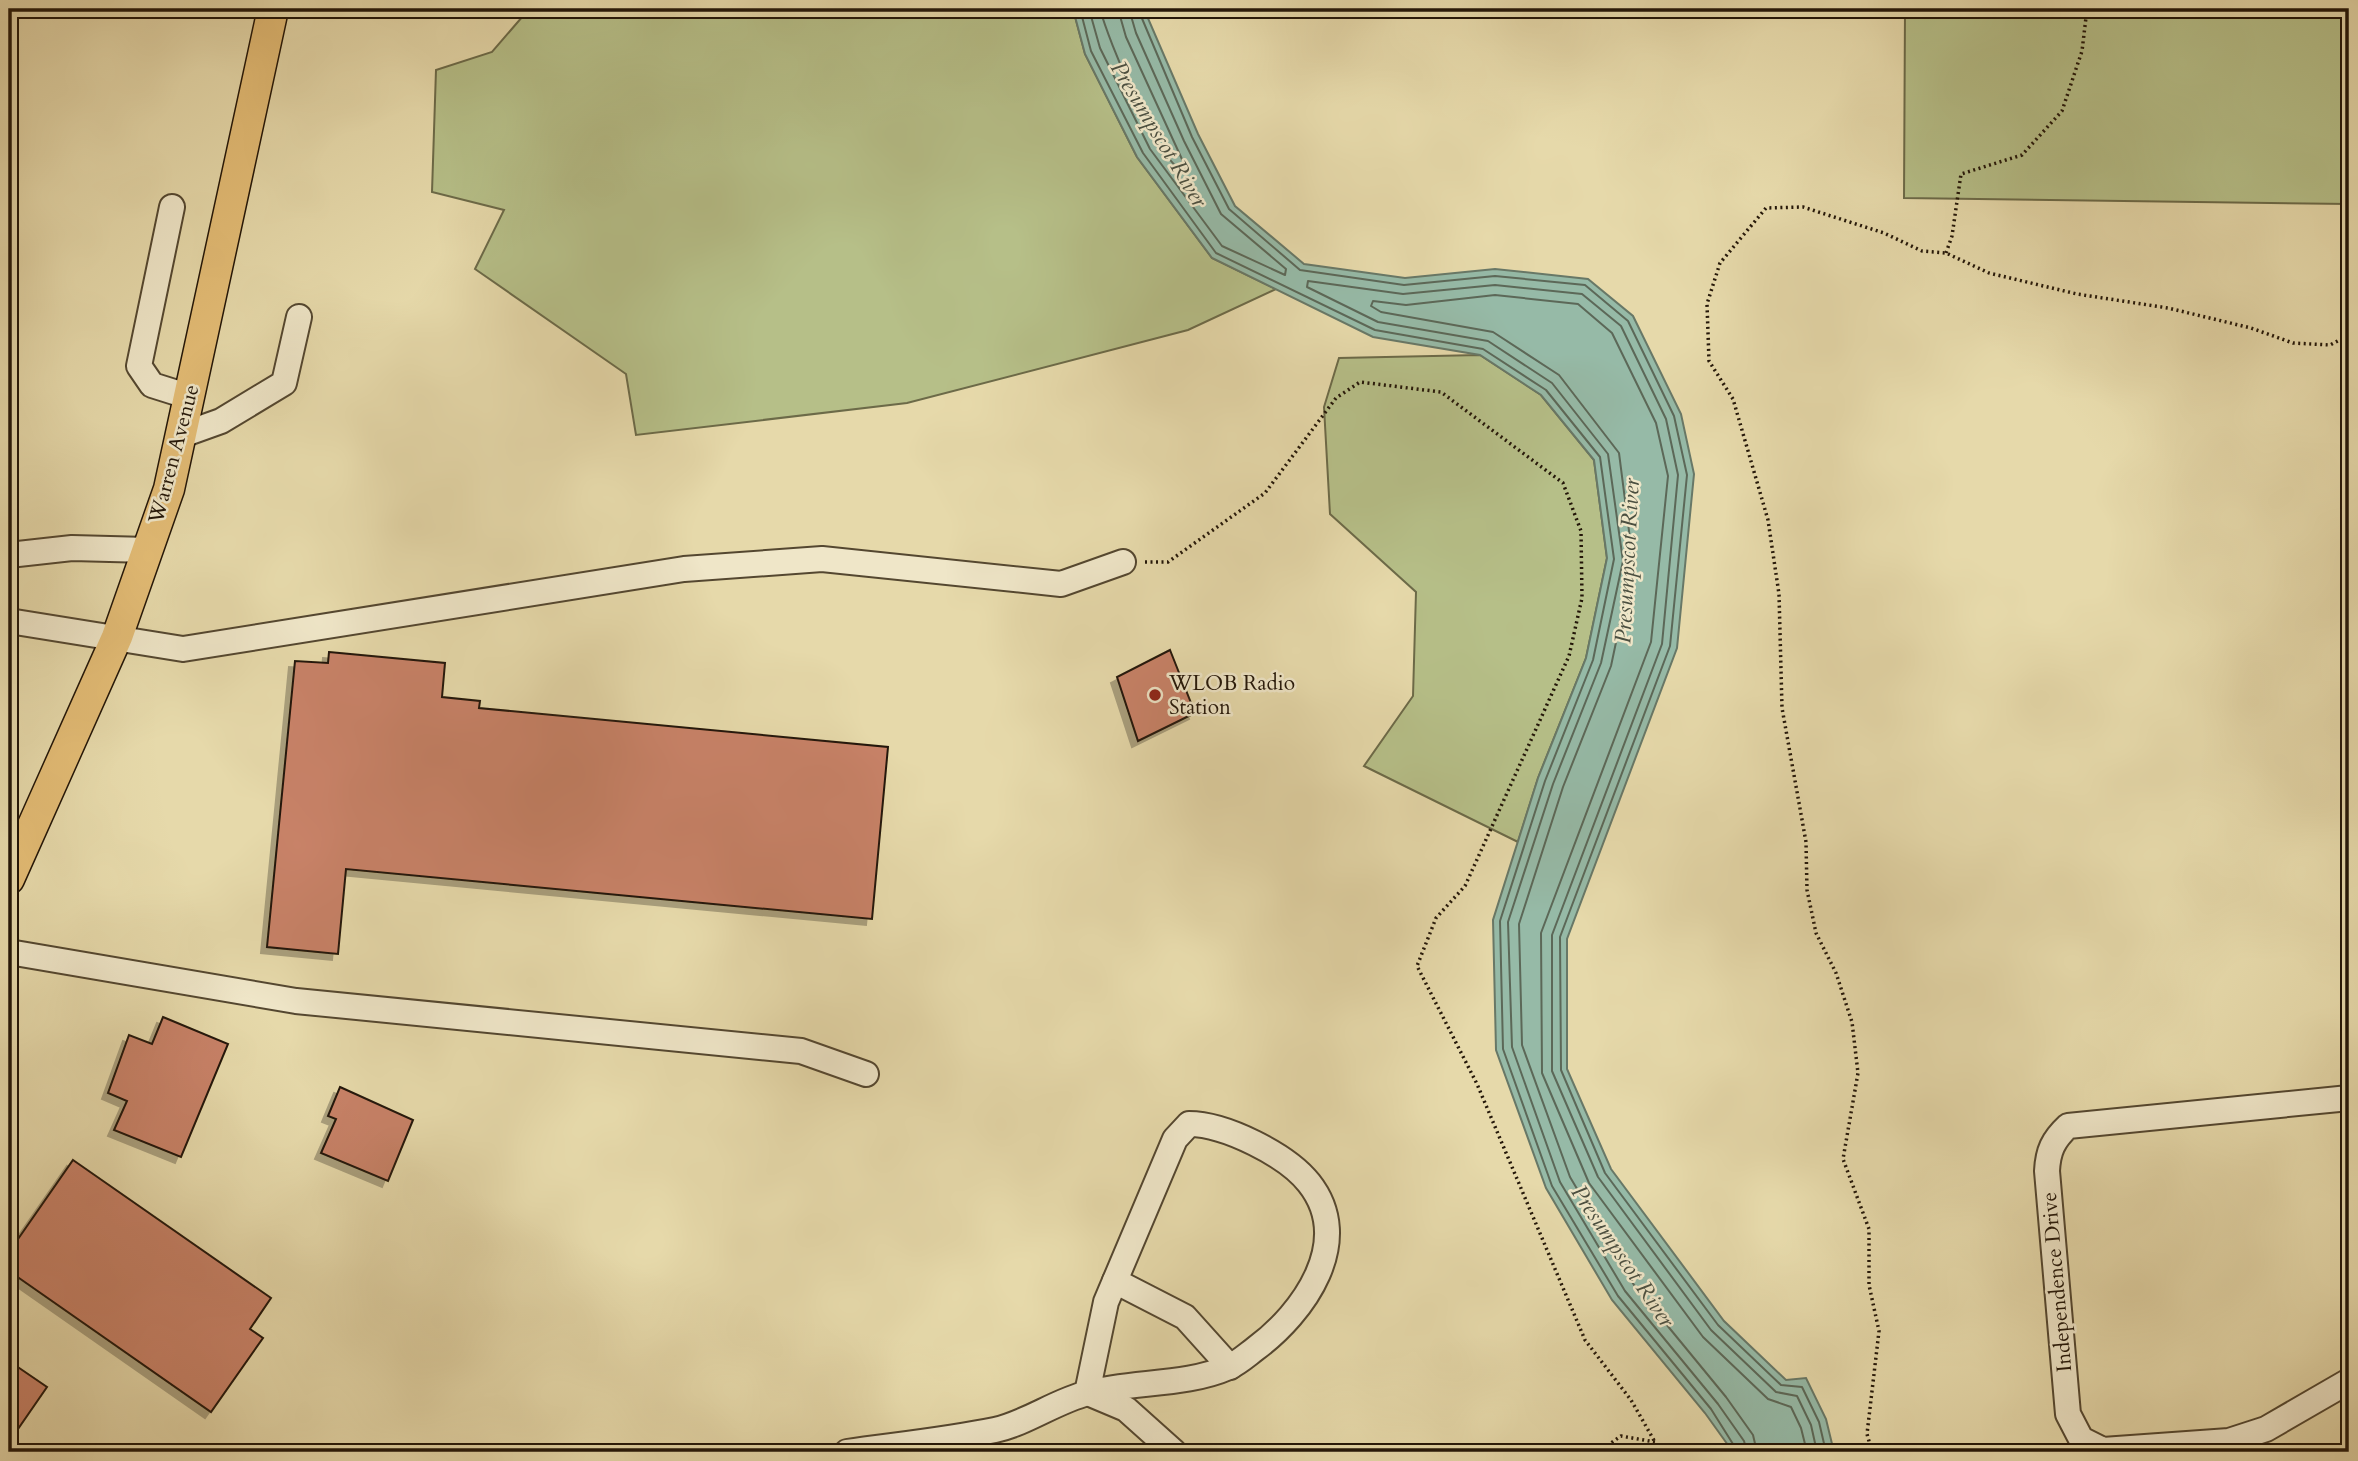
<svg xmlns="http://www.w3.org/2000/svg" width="2358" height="1461" font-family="Cardo,serif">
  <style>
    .green { fill: #b6bf88; stroke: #6c6a48; stroke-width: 2 }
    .water { fill: #96baa7; stroke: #687867; stroke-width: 2 }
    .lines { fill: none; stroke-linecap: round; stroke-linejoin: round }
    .shore { stroke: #5c6858; stroke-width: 2 }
    .building { fill: #c88267; stroke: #231608; stroke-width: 2; filter: url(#shadow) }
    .minor-casing { stroke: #544730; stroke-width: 28 }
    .major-casing { stroke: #231608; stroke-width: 33 }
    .path { stroke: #231608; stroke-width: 3.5; stroke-dasharray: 2 3.5; stroke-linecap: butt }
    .minor { stroke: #efe6c8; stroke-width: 24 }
    .major { stroke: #e3bc75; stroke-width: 30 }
    .poi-dot { fill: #8f2418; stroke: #efe6c8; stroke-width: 2.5 }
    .labels { text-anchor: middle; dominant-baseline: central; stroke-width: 5; stroke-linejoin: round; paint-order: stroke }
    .street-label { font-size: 21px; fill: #231608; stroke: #efe6c8 }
    .poi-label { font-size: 21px; fill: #231608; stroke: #efe6c8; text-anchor: start }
    .water-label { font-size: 23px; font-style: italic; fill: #4b4f40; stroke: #efe6c8 }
  </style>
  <defs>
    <filter id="shadow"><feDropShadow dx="-6" dy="6" stdDeviation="0" flood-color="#0004"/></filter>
  </defs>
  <rect width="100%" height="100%" fill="#e6d9aa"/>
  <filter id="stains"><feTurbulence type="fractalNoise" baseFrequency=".00286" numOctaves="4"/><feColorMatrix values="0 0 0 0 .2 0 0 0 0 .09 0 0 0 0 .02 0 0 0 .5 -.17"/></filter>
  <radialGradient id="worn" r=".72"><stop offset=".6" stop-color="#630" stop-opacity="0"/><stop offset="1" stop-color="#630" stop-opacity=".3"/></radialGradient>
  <g class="green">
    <polygon points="529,9 1073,9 1085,54 1137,157 1212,258 1276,289 1188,330 907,403 636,435 626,374 475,269 504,210 432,192 436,70 492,52"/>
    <polygon points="1905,9 2349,9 2349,204 1904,198"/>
    <polygon points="1480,355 1541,395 1594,460 1607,558 1586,658 1538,778 1518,842 1364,766 1413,696 1416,592 1330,514 1324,407 1339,358"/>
  </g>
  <polygon class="water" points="1073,9 1144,9 1198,134 1235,206 1304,264 1405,278 1495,269 1588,279 1633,316 1681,414 1694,474 1677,648 1567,939 1567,1069 1611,1169 1724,1321 1786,1380 1806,1378 1826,1419 1834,1452 1733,1452 1705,1413 1612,1300 1546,1188 1496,1050 1493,920 1538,778 1586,658 1607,558 1594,460 1541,395 1480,355 1373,337 1212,258 1137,157 1085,54"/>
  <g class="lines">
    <g class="shore">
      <polyline points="1080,9 1091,51 1143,153 1216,253 1375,330 1483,349 1546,390 1600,457 1614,559 1593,660 1545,781 1500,921 1503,1049 1552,1186 1618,1296 1711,1409 1738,1452"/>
      <polyline points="1089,9 1100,48 1150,149 1222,246 1285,275 1286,269 1221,214 1184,141 1136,33 1129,9"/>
      <path d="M1100,9C1108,39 1157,161 1184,172L1186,168L1126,37L1118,9"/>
      <polyline points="1138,9 1192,137 1229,209 1300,270 1404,285 1495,276 1585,285 1628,321 1674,416 1687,475 1670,646 1560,937 1561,1070 1605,1173 1718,1325 1781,1385 1802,1387 1819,1422 1826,1452"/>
      <polyline points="1747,1452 1744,1441 1718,1404 1625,1291 1560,1182 1512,1047 1508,922 1553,784 1601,663 1623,561 1608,454 1552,383 1488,341 1378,322 1307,287 1308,281 1403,294 1495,285 1582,294 1621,326 1666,419 1678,475 1662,644 1552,935 1552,1071 1598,1177 1711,1330 1776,1392 1797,1396 1811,1425 1817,1452"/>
      <polyline points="1757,1452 1753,1435 1726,1397 1634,1285 1570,1177 1522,1045 1519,924 1563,787 1611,666 1633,562 1619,453 1559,375 1493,332 1381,312 1371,306 1373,301 1406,305 1495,295 1578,304 1612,333 1656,423 1668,476 1651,642 1541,933 1542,1073 1589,1183 1703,1337 1768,1399 1791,1407 1801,1428 1807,1452"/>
    </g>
  </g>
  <g class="building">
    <polygon points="1170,650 1195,713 1138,741 1117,677"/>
    <polygon points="329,652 445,663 442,697 480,701 479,708 888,747 872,919 346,869 338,954 267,947 295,661 328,663"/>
    <polygon points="163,1017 228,1044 181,1157 114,1130 127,1101 108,1093 129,1035 152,1044"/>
    <polygon points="340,1087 413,1120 388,1181 321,1153 336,1119 328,1116"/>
    <polygon points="73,1160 271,1298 250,1329 263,1338 211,1412 9,1271 9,1252"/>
    <polygon points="9,1361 47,1387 9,1442"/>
  </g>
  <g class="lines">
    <g class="minor-casing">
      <g id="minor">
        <polyline points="172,207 139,366 152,385 190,397"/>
        <polyline points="182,435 221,421 284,383 299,317"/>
        <polyline points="9,555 72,548 148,550"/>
        <polyline points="9,621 183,649 684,569 822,559 1061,584 1123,562"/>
        <polyline points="9,952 296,1001 801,1051 866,1074"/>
        <path d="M2349,1098L2068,1126C2053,1140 2048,1151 2047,1171L2068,1414L2081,1439L2103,1450L2229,1441L2266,1429L2349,1381"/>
        <polyline points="1115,1281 1185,1317 1230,1367"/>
        <polyline points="1088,1393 1126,1409 1174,1452"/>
        <path d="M847,1452C896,1445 946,1440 995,1430C1027,1423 1056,1401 1088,1393C1133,1381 1186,1386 1229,1367C1238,1363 1247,1355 1255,1349C1304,1313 1355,1241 1309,1183C1287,1155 1225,1124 1189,1124L1175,1139L1106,1302L1087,1393"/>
      </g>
    </g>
    <g class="major-casing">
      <polyline id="major" points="9,879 117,637 169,489 273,9"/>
    </g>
    <g class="path">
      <polyline points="1946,253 1952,236 1961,174 2022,155 2062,111 2082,51 2087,9"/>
      <polyline points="1145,562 1168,562 1265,493 1336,398 1360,382 1441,392 1563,483 1581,531 1582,598 1569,656 1465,886 1436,918 1417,966 1477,1084 1585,1340 1631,1400 1655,1442"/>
      <polyline points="1598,1452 1621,1436 1655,1442"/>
      <polyline points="1872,1452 1867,1434 1879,1331 1869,1285 1869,1229 1843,1159 1858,1073 1852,1022 1836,973 1816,933 1807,890 1806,842 1782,708 1779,594 1768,520 1733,399 1709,361 1707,304 1720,263 1766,208 1803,207 1884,233 1922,251 1946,253 1989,273 2077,294 2168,308 2251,328 2293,343 2330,345 2349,335"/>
    </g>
    <use href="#minor" class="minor"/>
    <use href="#major" class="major"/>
  </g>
  <circle class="poi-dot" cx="1155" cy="695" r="7"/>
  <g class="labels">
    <g class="street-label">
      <text transform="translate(174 454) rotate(-75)">Warren Avenue</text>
      <text transform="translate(2057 1282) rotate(-95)">Independence Drive</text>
    </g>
    <g class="poi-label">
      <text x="1169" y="683">WLOB Radio<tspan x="1169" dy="24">Station</tspan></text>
    </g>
    <g class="water-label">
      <text transform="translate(1159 134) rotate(59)">Presumpscot River</text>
      <text transform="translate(1627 561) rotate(-87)">Presumpscot River</text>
      <text transform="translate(1623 1256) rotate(56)">Presumpscot River</text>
    </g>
  </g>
  <rect width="2358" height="1461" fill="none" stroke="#e6d9aa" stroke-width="35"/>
  <rect x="10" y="10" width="2337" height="1440" fill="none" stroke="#231608" stroke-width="3.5"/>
  <rect x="18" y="18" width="2323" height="1426" fill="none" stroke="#231608" stroke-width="2"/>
  <rect width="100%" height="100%" filter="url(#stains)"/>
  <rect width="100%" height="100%" fill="url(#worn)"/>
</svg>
